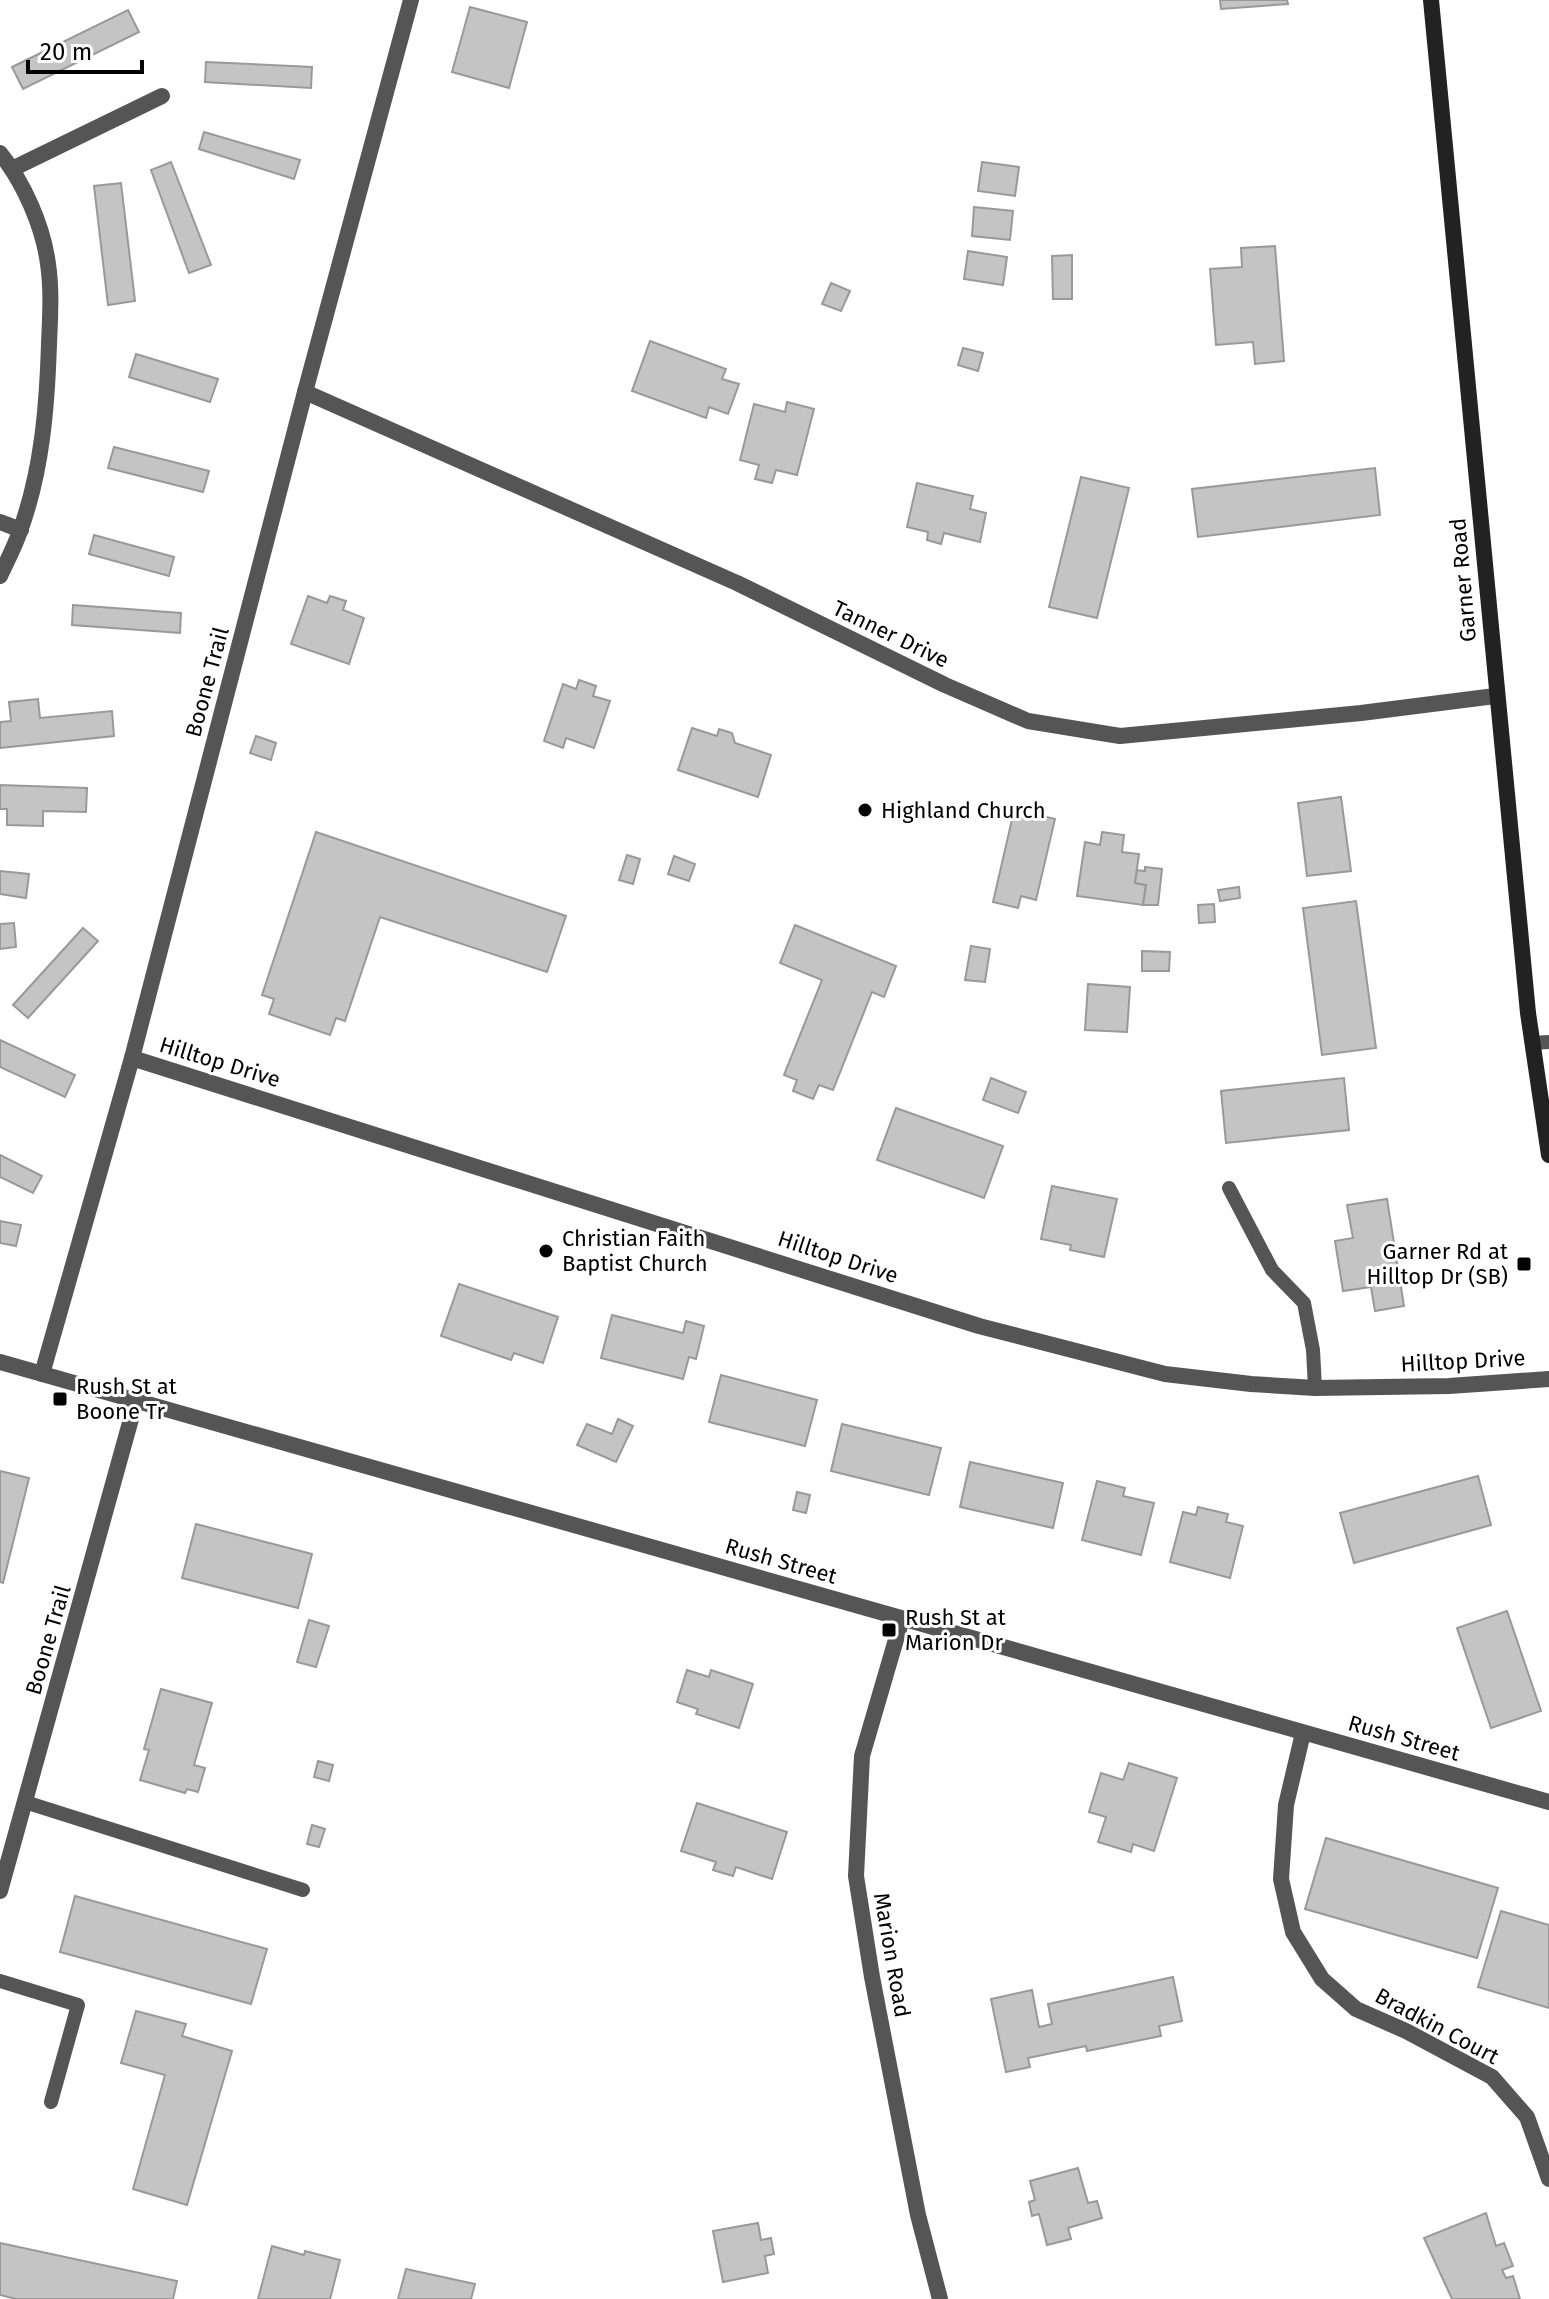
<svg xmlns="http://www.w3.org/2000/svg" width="1549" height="2299" font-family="'Fira Sans',sans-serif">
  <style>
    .building { fill: #c4c4c4; stroke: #999; stroke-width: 2 }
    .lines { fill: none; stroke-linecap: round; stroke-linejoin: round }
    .service { stroke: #555; stroke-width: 14 }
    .minor { stroke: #555; stroke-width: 16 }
    .tertiary { stroke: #555; stroke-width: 16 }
    .secondary { stroke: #222; stroke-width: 16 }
    .poi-dot { fill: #000; stroke: #fff; stroke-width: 3 }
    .labels { text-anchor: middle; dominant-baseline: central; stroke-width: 6; stroke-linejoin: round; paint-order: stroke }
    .street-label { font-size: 22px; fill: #000; stroke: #fff }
    .poi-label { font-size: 22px; fill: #000; stroke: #fff; text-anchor: start }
  </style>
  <rect width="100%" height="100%" fill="#fff"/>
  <g class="building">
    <polygon points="1220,0 1287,0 1288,4 1221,9"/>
    <polygon points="470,7 527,22 509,88 452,72"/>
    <polygon points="128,10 139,32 23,89 12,67"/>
    <polygon points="206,62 312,67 311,88 205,82"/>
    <polygon points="204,132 300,160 294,179 199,149"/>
    <polygon points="171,162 211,265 189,273 151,170"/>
    <polygon points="982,162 1019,167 1015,196 978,191"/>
    <polygon points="121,183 135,301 108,305 94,186"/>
    <polygon points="974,207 1013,211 1010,240 972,236"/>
    <polygon points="1275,246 1284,361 1255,364 1253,342 1216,345 1210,269 1242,267 1241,248"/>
    <polygon points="968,251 1007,257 1003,285 964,279"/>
    <polygon points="1072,255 1072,299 1053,299 1052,256"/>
    <polygon points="831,283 850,291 841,311 822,304"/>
    <polygon points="650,341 726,369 722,379 739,384 728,414 709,407 706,418 632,391"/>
    <polygon points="963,348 983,353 978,371 958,365"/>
    <polygon points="136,354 218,379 210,402 129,377"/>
    <polygon points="787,402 814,409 797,475 776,470 772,483 755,479 759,465 740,460 754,404 785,412"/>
    <polygon points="114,447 209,471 203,492 108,468"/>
    <polygon points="1375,468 1380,515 1198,537 1192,489"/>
    <polygon points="1081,477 1129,488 1097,618 1049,607"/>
    <polygon points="917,483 973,496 970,509 986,513 980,542 944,533 941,544 927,540 928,532 907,527"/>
    <polygon points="94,535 174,557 169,576 89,554"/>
    <polygon points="308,596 327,603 330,596 346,601 343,610 364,618 349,664 291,644"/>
    <polygon points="73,605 181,613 180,633 72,625"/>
    <polygon points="579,680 596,686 593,696 610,701 594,748 566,738 563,748 544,741 563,684 576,689"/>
    <polygon points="38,699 40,718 112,711 114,736 0,748 0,722 11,721 9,702"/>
    <polygon points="692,728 717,736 719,729 732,733 735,743 771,755 758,797 678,770"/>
    <polygon points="256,736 276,743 271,760 250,753"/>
    <polygon points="0,785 87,788 86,812 43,811 43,826 7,825 7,809 0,809"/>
    <polygon points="1341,797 1351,871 1307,876 1298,803"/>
    <polygon points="1034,814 1055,819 1036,900 1021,896 1018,908 993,902 1013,815 1032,820"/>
    <polygon points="316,832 566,916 547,972 380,917 345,1021 336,1018 330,1035 269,1014 274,999 262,995"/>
    <polygon points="1102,832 1124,835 1122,852 1139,854 1135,883 1146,885 1143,905 1077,896 1085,842 1100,845"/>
    <polygon points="627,855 640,859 633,884 619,880"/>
    <polygon points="674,856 695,864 689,881 668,874"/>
    <polygon points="1145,867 1162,869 1158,905 1143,905 1146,885 1135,883 1137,870 1145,871"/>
    <polygon points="0,871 29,874 26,898 0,894"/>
    <polygon points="1239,887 1240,898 1220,901 1218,890"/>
    <polygon points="1356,901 1376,1048 1322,1055 1303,908"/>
    <polygon points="1214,904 1215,922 1199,923 1198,905"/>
    <polygon points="14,923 16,947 0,949 0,924"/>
    <polygon points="795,925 896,966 884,997 872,992 833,1090 819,1085 813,1099 793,1091 797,1080 784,1075 822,980 780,963"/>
    <polygon points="83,928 98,941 28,1018 13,1005"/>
    <polygon points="971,946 990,949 985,982 965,980"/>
    <polygon points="1142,951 1170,952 1169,971 1142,971"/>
    <polygon points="1088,984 1130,987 1127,1032 1085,1030"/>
    <polygon points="0,1040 75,1075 65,1097 0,1067"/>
    <polygon points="991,1078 1026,1092 1018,1113 983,1100"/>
    <polygon points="1344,1078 1349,1130 1226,1143 1221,1091"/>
    <polygon points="896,1108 1003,1146 984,1198 877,1160"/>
    <polygon points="0,1155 42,1176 33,1193 0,1177"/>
    <polygon points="1052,1186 1117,1199 1104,1257 1070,1250 1071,1245 1041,1239"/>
    <polygon points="1387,1199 1404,1306 1375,1311 1371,1287 1343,1291 1335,1241 1353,1238 1347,1205"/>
    <polygon points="0,1221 21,1225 16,1246 0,1243"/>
    <polygon points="459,1284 558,1317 543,1363 514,1353 511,1360 441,1336"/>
    <polygon points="612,1315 683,1333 686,1321 704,1326 696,1359 689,1357 683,1379 601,1358"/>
    <polygon points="721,1375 817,1400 805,1446 709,1422"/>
    <polygon points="618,1419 633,1426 616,1462 577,1445 587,1424 612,1434"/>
    <polygon points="842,1424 941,1448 929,1495 831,1471"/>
    <polygon points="970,1462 1063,1483 1053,1528 960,1507"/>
    <polygon points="0,1471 29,1478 3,1583 0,1582"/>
    <polygon points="1478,1476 1491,1525 1354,1563 1340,1513"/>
    <polygon points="1097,1481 1125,1488 1123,1496 1154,1503 1141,1555 1082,1540"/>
    <polygon points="797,1492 810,1495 806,1513 793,1510"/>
    <polygon points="1198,1507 1228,1514 1226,1522 1243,1526 1230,1578 1170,1562 1183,1512 1196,1515"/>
    <polygon points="196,1524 312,1554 298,1608 182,1578"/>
    <polygon points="1507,1611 1541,1711 1491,1728 1457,1628"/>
    <polygon points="309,1620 329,1626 316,1667 297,1662"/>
    <polygon points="687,1670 709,1677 711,1670 753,1684 739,1728 696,1714 698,1709 677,1702"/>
    <polygon points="161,1689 212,1703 194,1765 205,1768 198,1792 187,1789 185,1793 140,1780 149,1750 144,1749"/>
    <polygon points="318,1761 333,1765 329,1781 314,1777"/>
    <polygon points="1129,1763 1177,1778 1154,1851 1133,1844 1131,1852 1098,1842 1106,1817 1089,1812 1101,1773 1123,1780"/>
    <polygon points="697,1803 787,1832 772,1879 736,1867 733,1876 713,1870 716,1862 681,1851"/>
    <polygon points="312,1825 325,1829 319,1847 307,1844"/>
    <polygon points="1326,1838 1498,1888 1477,1958 1305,1909"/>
    <polygon points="75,1896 267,1949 251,2004 60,1952"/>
    <polygon points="1501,1911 1549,1925 1549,2008 1478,1987"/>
    <polygon points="1173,1977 1182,2021 1159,2026 1161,2036 1087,2051 1086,2046 1028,2058 1030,2067 1006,2072 991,1999 1032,1990 1039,2027 1052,2024 1048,2004"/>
    <polygon points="136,2011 186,2024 182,2036 232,2051 187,2205 133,2189 165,2075 121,2063"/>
    <polygon points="1078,2168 1088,2203 1097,2201 1102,2218 1068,2228 1071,2239 1047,2245 1039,2214 1032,2216 1029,2202 1035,2200 1030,2181"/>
    <polygon points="1486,2213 1496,2246 1504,2243 1513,2266 1502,2270 1506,2278 1513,2276 1520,2299 1452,2299 1424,2238"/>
    <polygon points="758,2223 761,2240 771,2238 774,2254 765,2256 768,2273 723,2282 713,2231"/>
    <polygon points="0,2243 177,2281 173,2299 16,2299 0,2295"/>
    <polygon points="272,2246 304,2255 305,2251 340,2260 330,2299 258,2299"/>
    <polygon points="406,2269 475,2284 471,2299 398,2299"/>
  </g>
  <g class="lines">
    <g class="service">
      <polyline points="1532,1043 1549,1042"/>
      <polyline points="1229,1188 1272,1270 1304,1303 1313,1350 1315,1388"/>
      <polyline points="25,1802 303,1890"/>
      <polyline points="0,1981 78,2005 51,2102"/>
    </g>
    <g class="minor">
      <path d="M0,153C24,183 43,226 48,264C52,291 50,318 49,344C47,407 42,471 20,531C15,546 7,561 0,576"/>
      <polyline points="12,169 162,96"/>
      <polyline points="305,392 737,583 945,685 1028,721 1120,736 1361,713 1495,696"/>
      <polyline points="0,522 21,530"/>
      <polyline points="132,1058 979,1326 1165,1374 1251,1384 1315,1388 1449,1386 1549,1379"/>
      <polyline points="42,1374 132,1058 305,392 411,0"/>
      <polyline points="902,1619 862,1756 856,1876 872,1977 918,2215 940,2299"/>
      <polyline points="1303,1733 1286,1805 1281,1879 1293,1932 1322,1979 1356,2009 1406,2031 1492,2077 1527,2117 1549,2179"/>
      <polyline points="0,1891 136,1401"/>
    </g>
    <polyline class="tertiary" points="0,1362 1549,1802"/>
    <polyline class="secondary" points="1431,0 1528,1013 1549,1155"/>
  </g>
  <g class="poi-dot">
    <circle cx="865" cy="810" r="8"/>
    <circle cx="546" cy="1251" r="8"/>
    <rect x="1516" y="1256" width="16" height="16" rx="4"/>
    <rect x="52" y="1391" width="16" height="16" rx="4"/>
    <rect x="881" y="1622" width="16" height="16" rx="4"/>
  </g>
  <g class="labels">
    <g class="street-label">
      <text transform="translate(1463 580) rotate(-95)">Garner Road</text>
      <text transform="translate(891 634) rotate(26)">Tanner Drive</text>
      <text transform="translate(207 682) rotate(-75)">Boone Trail</text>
      <text transform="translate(220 1062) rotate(17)">Hilltop Drive</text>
      <text transform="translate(838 1257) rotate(18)">Hilltop Drive</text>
      <text transform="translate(1463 1361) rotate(-3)">Hilltop Drive</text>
      <text transform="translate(781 1561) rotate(16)">Rush Street</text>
      <text transform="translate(48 1640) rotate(-74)">Boone Trail</text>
      <text transform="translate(1404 1738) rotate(16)">Rush Street</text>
      <text transform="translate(892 1955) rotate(80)">Marion Road</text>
      <text transform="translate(1437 2026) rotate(28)">Bradkin Court</text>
    </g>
    <g class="poi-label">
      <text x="881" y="810">Highland Church</text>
      <text x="562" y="1238">Christian Faith<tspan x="562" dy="25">Baptist Church</tspan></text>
      <text x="1508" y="1251" text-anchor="end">Garner Rd at<tspan x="1508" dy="25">Hilltop Dr (SB)</tspan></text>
      <text x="76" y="1386">Rush St at<tspan x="76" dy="25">Boone Tr</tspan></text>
      <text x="905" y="1617">Rush St at<tspan x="905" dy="25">Marion Dr</tspan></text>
    </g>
  </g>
  <path d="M28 60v12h114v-12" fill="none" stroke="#000000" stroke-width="4"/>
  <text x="40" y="60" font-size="24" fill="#000000" stroke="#ffffff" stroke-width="6" paint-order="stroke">20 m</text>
</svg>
